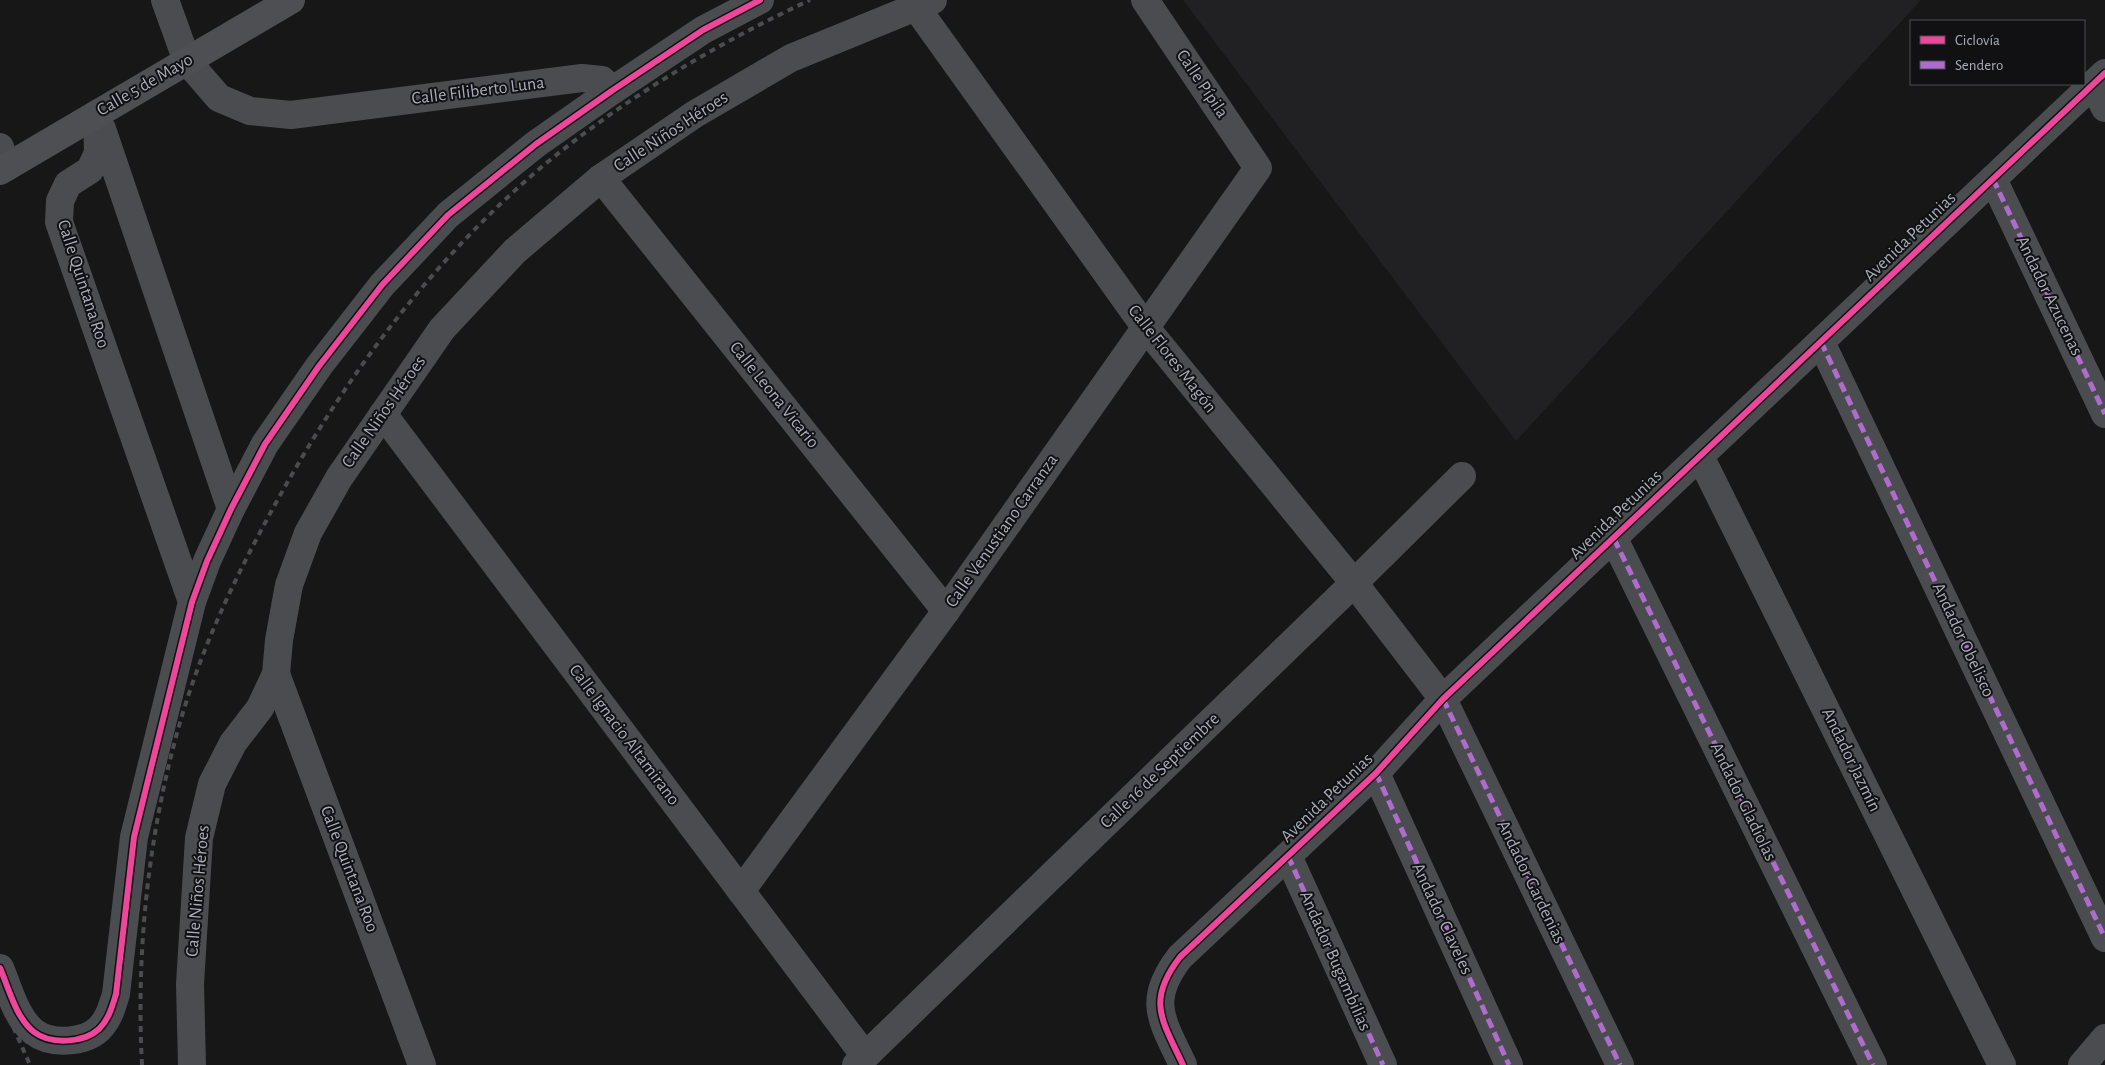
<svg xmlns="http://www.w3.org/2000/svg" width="2105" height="1065" font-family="'Alegreya Sans',sans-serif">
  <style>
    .built { fill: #212123 }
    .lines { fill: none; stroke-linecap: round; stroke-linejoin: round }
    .minor { stroke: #4b4c50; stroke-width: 28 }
    .primary { stroke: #4d4f52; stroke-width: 28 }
    .rail { stroke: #4b4c4f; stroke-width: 4; stroke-dasharray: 6 5; stroke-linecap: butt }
    .quiet { stroke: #b06ccc; stroke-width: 5; stroke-dasharray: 10 5; stroke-linecap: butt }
    .cycleway-casing { stroke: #111113; stroke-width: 9 }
    .cycleway { stroke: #ed469a; stroke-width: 6 }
    .labels { text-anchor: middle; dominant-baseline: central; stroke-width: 4; stroke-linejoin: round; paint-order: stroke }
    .street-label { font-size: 18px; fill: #a8adb8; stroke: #111113 }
  </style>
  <rect width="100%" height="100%" fill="#171717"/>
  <polygon class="built" points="1183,0 1921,0 1516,441"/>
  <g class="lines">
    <g class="minor">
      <polyline points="165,0 187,61 219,98 250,111 291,115 582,78 602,80 613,90"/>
      <polyline points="916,7 1146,328 1354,583 1443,699 1620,1065"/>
      <polyline points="2093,84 2105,108"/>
      <polyline points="97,114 98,153 90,170 68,184 60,201 59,222 192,602"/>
      <polyline points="102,129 231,509"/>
      <polyline points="0,147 7,167"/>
      <polyline points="601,178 946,611"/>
      <polyline points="1993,179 2105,414"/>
      <polyline points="1821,342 2105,938"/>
      <polyline points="383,414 865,1056"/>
      <polyline points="1700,456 2002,1065"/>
      <polyline points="1614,539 1873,1065"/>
      <polyline points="276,674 422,1065"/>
      <polyline points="1376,773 1509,1065"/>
      <polyline points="1288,856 1383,1065"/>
      <polyline points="741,891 946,611 1258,168 1145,0"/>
      <path d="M0,968C9,989 16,1018 34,1032C51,1045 84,1043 99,1029C109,1019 112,1007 116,994L134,837L192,602L207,561L231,509L265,444L319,366L382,285L448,215L536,144L613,90L703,30L760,0"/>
      <polyline points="192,1065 190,984 199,838 212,784 233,743 260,708 276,674 279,640 289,585 308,533 339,478 442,329 515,251 601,178 695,114 791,58 933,0"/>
      <polyline points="856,1065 1354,583 1462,476"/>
      <path d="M1183,1065C1162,1020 1146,1001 1180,957L1376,773L1443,699L2105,73"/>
      <polyline points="2082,1065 2105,1038"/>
    </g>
    <polyline class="primary" points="0,171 291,0"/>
    <g class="rail">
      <polyline points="0,997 30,1065"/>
      <path d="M142,1065C136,952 148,836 179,726C199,655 230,588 265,523C336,390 423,269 538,170C620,101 714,45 810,0"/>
    </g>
    <g class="quiet">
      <polyline points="1993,179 2105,414"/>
      <polyline points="1821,342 2105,938"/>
      <polyline points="1614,539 1873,1065"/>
      <polyline points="1443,699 1620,1065"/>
      <polyline points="1376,773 1509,1065"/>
      <polyline points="1288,856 1383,1065"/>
    </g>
    <g class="cycleway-casing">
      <g id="cycleway">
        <path d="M0,968C9,989 16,1018 34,1032C51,1045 84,1043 99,1029C109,1019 112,1007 116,994L134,837L192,602L207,561L231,509L265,444L319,366L382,285L448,215L536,144L613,90L703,30L760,0"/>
        <path d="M1183,1065C1162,1020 1146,1001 1180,957L1376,773L1443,699L2105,73"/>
      </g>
    </g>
    <use href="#cycleway" class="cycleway"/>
  </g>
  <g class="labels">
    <g class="street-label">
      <text transform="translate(1202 84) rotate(56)">Calle Pípila</text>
      <text transform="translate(145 85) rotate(-30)">Calle 5 de Mayo</text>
      <text transform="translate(478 91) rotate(-7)">Calle Filiberto Luna</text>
      <text transform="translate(671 132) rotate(-33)">Calle Niños Héroes</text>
      <text transform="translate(1910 237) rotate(-44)">Avenida Petunias</text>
      <text transform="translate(83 284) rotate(72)">Calle Quintana Roo</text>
      <text transform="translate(2049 296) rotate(64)">Andador Azucenas</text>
      <text transform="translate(1172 359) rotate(52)">Calle Flores Magón</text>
      <text transform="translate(774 395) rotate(51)">Calle Leona Vicario</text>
      <text transform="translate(384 412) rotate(-55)">Calle Niños Héroes</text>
      <text transform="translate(1616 515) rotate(-44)">Avenida Petunias</text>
      <text transform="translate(1002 531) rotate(-55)">Calle Venustiano Carranza</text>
      <text transform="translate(1963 640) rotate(65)">Andador Obelisco</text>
      <text transform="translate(624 735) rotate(53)">Calle Ignacio Altamirano</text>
      <text transform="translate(1851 760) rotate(64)">Andador Jazmín</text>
      <text transform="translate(1160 771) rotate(-44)">Calle 16 de Septiembre</text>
      <text transform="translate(1327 798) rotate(-44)">Avenida Petunias</text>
      <text transform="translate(1743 802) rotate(64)">Andador Gladiolas</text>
      <text transform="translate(349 869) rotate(69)">Calle Quintana Roo</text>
      <text transform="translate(1531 882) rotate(64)">Andador Gardenias</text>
      <text transform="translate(198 891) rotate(-85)">Calle Niños Héroes</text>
      <text transform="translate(1442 919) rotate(65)">Andador Claveles</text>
      <text transform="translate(1335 961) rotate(66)">Andador Bugambilias</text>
    </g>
  </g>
  <rect x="1910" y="20" width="175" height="65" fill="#111113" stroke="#4d4f55"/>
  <rect x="1920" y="36" width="25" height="8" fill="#ed469a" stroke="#4d4f55"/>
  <text x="1955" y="45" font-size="15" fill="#a8adb8">Ciclovía</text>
  <rect x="1920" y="61" width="25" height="8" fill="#b06ccc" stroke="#4d4f55"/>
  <text x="1955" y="70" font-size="15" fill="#a8adb8">Sendero</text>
</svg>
